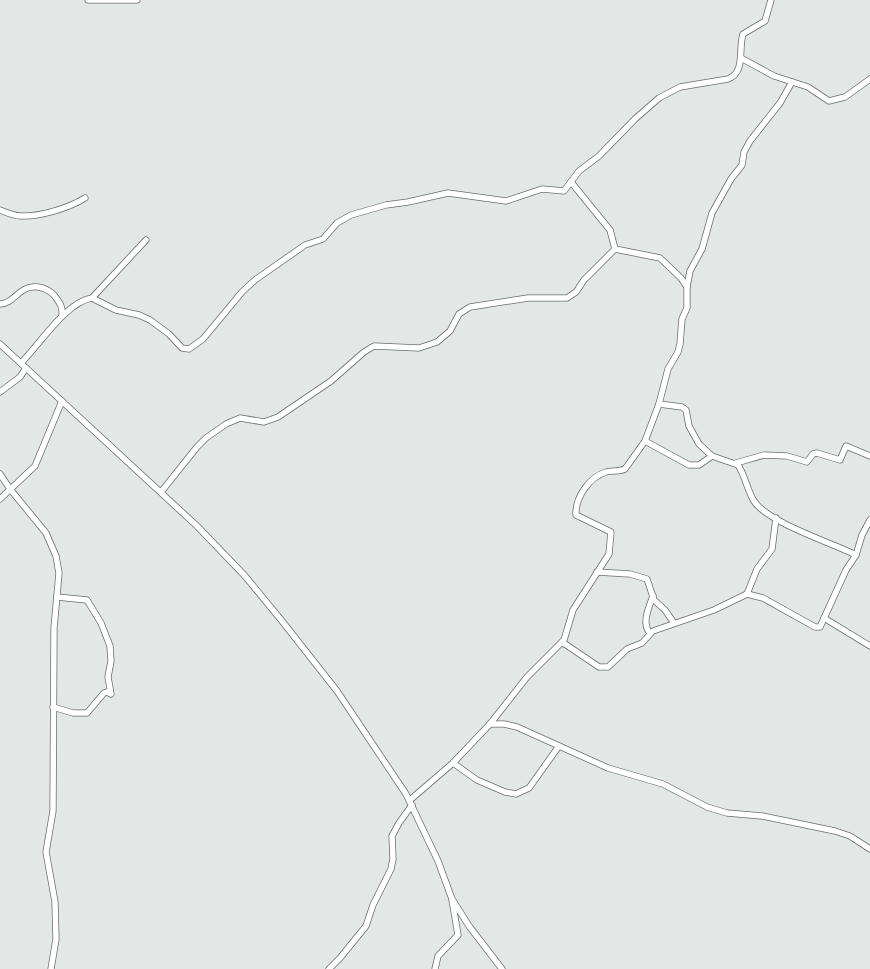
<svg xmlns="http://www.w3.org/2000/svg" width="870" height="969" font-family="'Space Grotesk',sans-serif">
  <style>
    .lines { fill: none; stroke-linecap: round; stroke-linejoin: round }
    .minor-casing { stroke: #696d6a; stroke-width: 7 }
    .minor { stroke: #fff; stroke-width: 5.5 }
  </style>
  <rect width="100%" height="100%" fill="#e3e7e5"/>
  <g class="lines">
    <g class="minor-casing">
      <g id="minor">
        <polyline points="88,0 137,0"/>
        <polyline points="741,58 774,76 808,87 829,101 845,97 870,79"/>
        <path d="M0,210C7,213 14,216 21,216C39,217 69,208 85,198"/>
        <polyline points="615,249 660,258 681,278 687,287"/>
        <polyline points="92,298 146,240"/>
        <path d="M0,304C16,303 18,285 38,287C45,288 49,290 54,295C59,302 63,306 62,315"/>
        <polyline points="0,344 197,526 245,576 282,621 337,691 406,794 438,861 452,899 469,926 502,969"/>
        <path d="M21,363C40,344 66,302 92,298L116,310L139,315L150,320L169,334L182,348L189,349L203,339L242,292L255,280L305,245L323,239L337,223L351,215L386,205L408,202L448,193L506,201L542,189L564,191L579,171L599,156L635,119L659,98L680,87L728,79C746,72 738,49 743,34L765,21L771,0"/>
        <polyline points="0,392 20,377 26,368"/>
        <path d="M659,404L682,407L686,410L689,426L699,444L712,456L738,465C745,475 747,490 754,501C767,522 832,543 856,555"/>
        <polyline points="645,441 689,465 699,465 712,456"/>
        <polyline points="736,463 764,455 787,456 807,462 813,454 817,453 840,460 846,446 870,456"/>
        <polyline points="0,474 10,489 46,533 56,556 59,573 54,628 53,811 46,852 55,902 56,939 51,969"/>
        <polyline points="161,492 197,447 206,438 226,424 240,418 264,422 278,417 331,381 364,352 374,346 419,348 437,342 450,331 459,314 470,307 528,298 567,298 576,292 584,280 615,249 610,230 571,182"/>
        <polyline points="0,499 35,466 62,401"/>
        <polyline points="597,572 630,574 647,579 654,600 665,610 674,623"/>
        <polyline points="747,594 757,569 772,549 776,518"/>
        <polyline points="824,618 870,646"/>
        <path d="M650,633C641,624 649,607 653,596"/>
        <polyline points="562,642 599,667 608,667 627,649 642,643 653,631 714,610 747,594 763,598 815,627 820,627 846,570 856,555 862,535 870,520"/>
        <polyline points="53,707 73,713 87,713 104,693 107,692 111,694 108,677 111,661 110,646 101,623 87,600 57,597"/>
        <polyline points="490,724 504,724 517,727 608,768 663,784 707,807 727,813 762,816 835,831 850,836 870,849"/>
        <polyline points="453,763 477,780 505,792 516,794 529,788 559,746"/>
        <path d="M410,800L453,763L490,724L527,677L564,640L573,610L609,554L611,532L576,515C575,498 589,477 606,472C612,470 619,472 625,469L645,441L659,404L668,369L678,352L680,344L682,319L687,308V287L690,271L702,249L712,213L731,179L742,165L744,152L750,141L780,103L792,82"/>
        <polyline points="329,969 340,958 366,926 373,905 391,869 393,859 392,836 399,823 412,805"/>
        <polyline points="435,969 438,956 458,935 452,900"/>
      </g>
    </g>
    <use href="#minor" class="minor"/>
  </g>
</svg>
